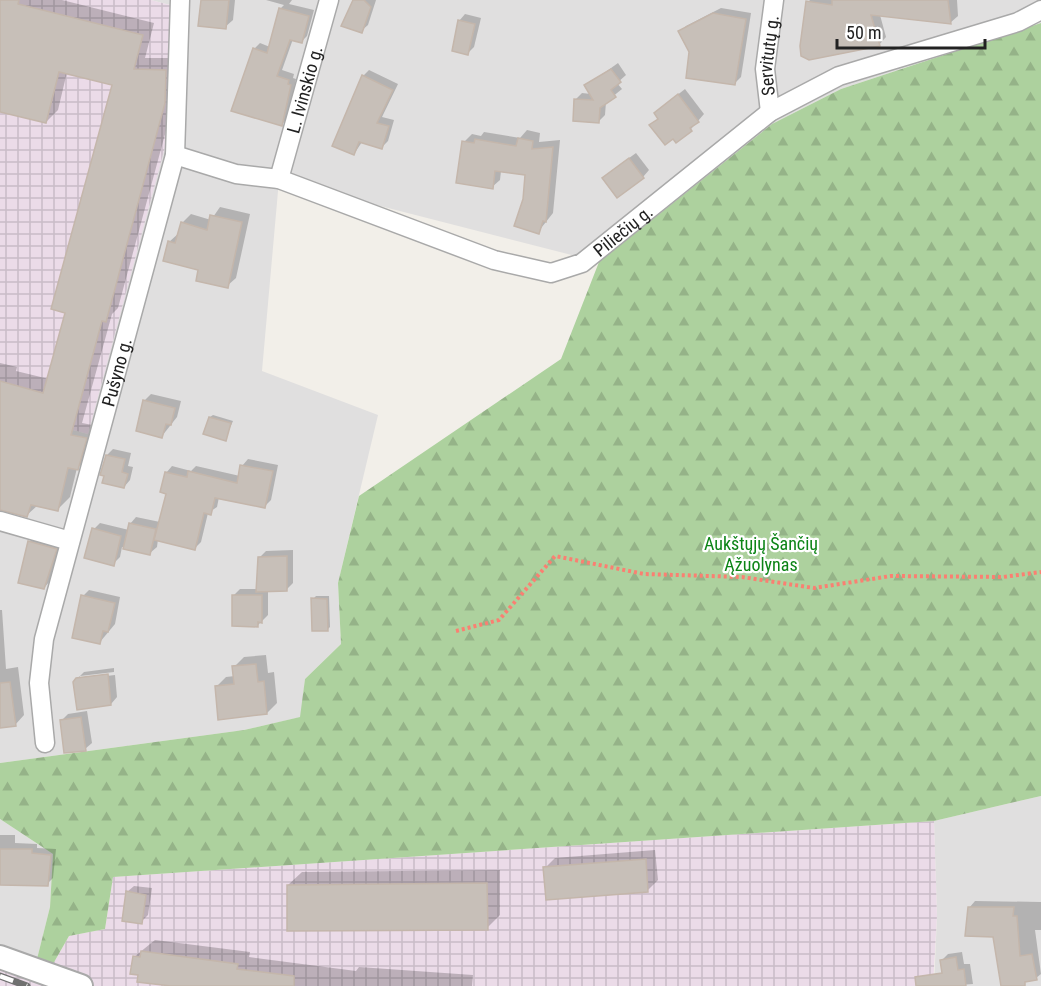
<svg xmlns="http://www.w3.org/2000/svg" width="1041" height="986" font-family="'Roboto Condensed',sans-serif">
  <style>
    .residential { fill: #e0dfdf }
    .industrial { fill: url(#industrial-grid) }
    .forest { fill: url(#forest-firs) }
    .shadow { fill: #0003 }
    .building { fill: #c7bfb8; stroke: #c4b6ab; stroke-width: 1.5 }
    .lines { fill: none; stroke-linecap: round; stroke-linejoin: round }
    .minor-casing { stroke: #a9a9a9; stroke-width: 21 }
    .tertiary-casing { stroke: #a9a9a9; stroke-width: 26 }
    .path { stroke: #fa8072; stroke-width: 4; stroke-dasharray: 3 3; stroke-linecap: butt }
    .minor { stroke: #fff; stroke-width: 18 }
    .tertiary { stroke: #fff; stroke-width: 22 }
    .rail-casing { stroke: #707070; stroke-width: 7 }
    .rail { stroke: #fff; stroke-width: 4.5; stroke-dasharray: 14; stroke-linecap: butt }
    .labels { text-anchor: middle; dominant-baseline: central; stroke-width: 4.5; stroke-linejoin: round; paint-order: stroke }
    .street-label { font-size: 18px; fill: #222; stroke: #fff }
    .park-label { font-size: 18px; fill: #0c8416; stroke: #fff }
  </style>
  <defs>
    <pattern id="industrial-grid" width="8" height="8" patternUnits="userSpaceOnUse" patternTransform="scale(1.5)"><rect width="8" height="8" fill="#ebdbe8"/><path d="M0 4h8M4 0v8" fill="none" stroke="#c9bcc7"/></pattern>
    <pattern id="forest-firs" width="22" height="20" patternUnits="userSpaceOnUse" patternTransform="scale(1.5)"><rect width="22" height="20" fill="#add19e"/><path d="M5 1l3.5 6h-7zM16 11l3.5 6h-7z" fill="#95b388"/></pattern>
  </defs>
  <rect width="100%" height="100%" fill="#f2efe9"/>
  <g class="residential">
    <polygon points="151,0 1041,0 1041,23 841,89 772,124 599,262 279,180 262,371 378,415 338,583 341,644 305,679 301,717 244,730 0,763 0,411 88,434 170,5"/>
    <polygon points="1041,796 1041,986 934,986 937,916 934,821"/>
    <polygon points="0,819 53,854 50,907 37,959 0,945"/>
  </g>
  <g class="industrial">
    <polygon points="0,0 151,0 170,5 169,132 88,434 0,411"/>
    <polygon points="934,821 937,916 933,986 0,986 0,945 53,964 69,936 105,929 113,877"/>
  </g>
  <polygon class="forest" points="1041,23 1041,796 934,821 113,877 105,929 69,936 53,964 37,959 50,907 53,854 0,819 0,763 244,730 300,717 305,679 341,644 338,583 359,496 561,359 599,262 772,124 841,89"/>
  <g class="shadow">
    <polygon points="0,0 62,0 154,23 145,58 178,58 177,90 118,308 112,314 82,423 98,426 90,456 77,468 70,497 58,509 38,505 27,515 0,466 0,363 17,367 16,371 49,379 67,312 114,84 67,72 58,110 46,122 0,110"/>
    <polygon points="203,0 235,0 233,20 225,27"/>
    <polygon points="266,0 292,0 289,4 314,10 307,36 301,42 293,39 282,70 294,74 293,78 296,79 288,118 282,124 254,49 260,43 270,47 280,9 284,5"/>
    <polygon points="354,0 376,0 368,25 361,31"/>
    <polygon points="810,0 957,0 958,16 950,23 880,15 886,37 879,45 808,2"/>
    <polygon points="721,8 751,13 741,77 735,83 690,52 680,32 686,26"/>
    <polygon points="465,14 481,18 474,47 468,53 459,21"/>
    <polygon points="618,63 626,75 617,83 622,89 606,102 605,115 599,121 576,99 582,93 591,94 586,86"/>
    <polygon points="369,70 398,84 382,117 394,120 388,141 382,147 362,142 354,154 363,76"/>
    <polygon points="685,89 704,114 691,129 676,141 659,118 662,107"/>
    <polygon points="527,130 540,133 539,142 560,140 553,213 538,232 525,200 527,174 501,171 500,180 492,187 464,142 472,134 481,136 484,132 520,138"/>
    <polygon points="636,153 649,170 643,177 610,172"/>
    <polygon points="220,207 250,214 236,278 227,286 200,269 169,242 179,233 182,223 191,214 211,220"/>
    <polygon points="151,394 181,401 177,417 162,436 137,430 145,400"/>
    <polygon points="213,415 233,421 225,439 210,417"/>
    <polygon points="113,449 131,453 128,466 133,467 130,480 124,487 107,455"/>
    <polygon points="248,459 278,465 271,500 265,506 219,497 217,507 208,513 201,542 195,548 158,539 157,547 150,553 122,547 120,557 113,564 94,529 100,523 129,530 130,524 136,517 160,522 168,493 166,473 172,466 191,471 196,466 240,476 242,466"/>
    <polygon points="36,535 62,543 50,581 44,588 29,542"/>
    <polygon points="293,550 293,583 286,590 268,590 268,615 258,625 234,595 240,589 258,589 260,557 266,551"/>
    <polygon points="89,590 120,597 115,624 100,642 83,596"/>
    <polygon points="316,596 329,596 330,627 327,630 313,599"/>
    <polygon points="0,610 2,610 6,669 18,667 24,715 15,725 0,727"/>
    <polygon points="266,655 268,673 274,672 277,703 267,713 216,687 226,677 235,676 234,667 244,657"/>
    <polygon points="114,668 114,672 80,676 84,672"/>
    <polygon points="115,675 117,697 111,704 77,679 80,676 80,679"/>
    <polygon points="87,711 92,743 85,749 61,721 68,714"/>
    <polygon points="0,835 15,835 15,843 37,844 37,848 56,849 53,878 47,884 0,879"/>
    <polygon points="655,850 658,880 648,890 545,868 555,858"/>
    <polygon points="500,870 500,915 487,928 288,885 302,872"/>
    <polygon points="134,886 152,888 148,915 141,922 127,892"/>
    <polygon points="975,901 1041,902 1041,930 1035,930 1041,974 1036,978 969,908"/>
    <polygon points="155,940 250,952 249,957 356,971 359,967 473,975 472,986 183,986 140,974 134,957"/>
    <polygon points="962,952 964,964 970,964 973,984 945,986 941,961 948,954"/>
  </g>
  <g class="building">
    <polygon points="0,0 19,0 18,4 143,35 134,69 166,70 165,103 106,322 102,321 71,435 87,438 78,470 68,468 58,511 31,505 27,517 0,510 0,381 43,393 65,313 51,309 112,85 59,72 46,123 0,112"/>
    <polygon points="201,0 229,0 226,29 198,26"/>
    <polygon points="353,0 364,0 371,7 362,33 341,26"/>
    <polygon points="832,0 948,0 951,24 871,15 880,46 809,60 801,56 800,46 806,1 832,5"/>
    <polygon points="279,8 309,16 302,43 290,40 277,76 289,80 288,84 291,85 282,126 231,111 253,48 267,53"/>
    <polygon points="713,13 746,19 735,85 686,78 689,52 678,31"/>
    <polygon points="458,20 475,24 468,55 452,51"/>
    <polygon points="611,69 621,82 611,90 616,97 600,108 599,123 573,121 574,99 593,100 584,85"/>
    <polygon points="362,75 393,90 377,123 389,126 382,149 359,142 354,155 332,146"/>
    <polygon points="678,94 699,122 690,128 692,131 676,143 673,139 665,145 649,125 658,119 654,113"/>
    <polygon points="518,138 533,141 532,149 553,147 546,222 543,221 539,234 514,226 523,199 525,175 495,171 493,189 456,183 462,141 474,143 475,139 516,146"/>
    <polygon points="629,158 644,178 617,198 602,178"/>
    <polygon points="210,215 242,222 228,288 196,281 198,270 163,261 168,241 175,243 181,222 207,230"/>
    <polygon points="143,400 175,408 171,425 166,424 162,438 136,431"/>
    <polygon points="209,417 231,423 226,441 203,434"/>
    <polygon points="106,455 125,459 122,472 128,474 124,488 102,483 104,476 100,475"/>
    <polygon points="240,465 273,471 265,508 215,498 211,515 204,513 195,550 154,540 166,494 160,492 165,472 187,477 188,471 237,483"/>
    <polygon points="129,523 156,529 150,555 123,549"/>
    <polygon points="92,528 121,536 114,566 84,558"/>
    <polygon points="28,541 57,549 44,589 18,583"/>
    <polygon points="287,556 287,591 256,592 258,557"/>
    <polygon points="81,595 115,603 108,632 103,631 100,644 72,638"/>
    <polygon points="232,595 262,595 262,623 258,622 258,627 232,626"/>
    <polygon points="311,598 327,599 328,631 312,631"/>
    <polygon points="256,664 258,682 264,681 267,714 218,720 215,686 234,684 232,666"/>
    <polygon points="108,674 111,705 77,710 73,682 76,678"/>
    <polygon points="10,682 16,726 0,728 0,683"/>
    <polygon points="81,717 86,751 64,753 60,720"/>
    <polygon points="0,849 32,849 32,853 51,855 48,886 0,885"/>
    <polygon points="646,859 648,892 546,900 543,867"/>
    <polygon points="487,883 488,930 287,931 287,885"/>
    <polygon points="126,891 146,895 142,924 122,921"/>
    <polygon points="968,907 1014,907 1013,916 1017,916 1020,956 1032,954 1037,980 1025,982 1025,986 1001,986 993,937 965,936"/>
    <polygon points="141,951 238,964 237,969 294,976 294,986 171,986 137,982 138,975 130,974 133,956 140,957"/>
    <polygon points="956,957 958,970 964,969 966,986 916,986 915,977 942,973 940,960"/>
  </g>
  <g class="lines">
    <g class="minor-casing">
      <g id="minor">
        <path id="s1" d="M770,112L765,69L774,0"/>
        <path id="s2" d="M175,155L236,174L279,179L494,260L551,273L582,263L770,112L839,76L1018,22L1041,10"/>
        <path id="s3" d="M279,179L329,0"/>
        <polyline points="0,521 70,541"/>
        <path id="s4" d="M45,743L39,683L44,639L175,155L180,0"/>
      </g>
    </g>
    <g class="tertiary-casing">
      <polyline id="tertiary" points="0,957 81,986"/>
    </g>
    <polyline class="path" points="456,631 499,620 555,556 644,574 742,577 814,588 891,576 1003,577 1041,572"/>
    <use href="#minor" class="minor"/>
    <use href="#tertiary" class="tertiary"/>
    <g class="rail-casing">
      <polyline id="rail" points="0,976 27,986"/>
    </g>
    <use href="#rail" class="rail"/>
  </g>
  <g class="labels">
    <g class="street-label">
      <text stroke="none"><textPath href="#s1" startOffset="57">Servitutų g.</textPath></text>
      <text stroke="none"><textPath href="#s3" startOffset="93">L. Ivinskio g.</textPath></text>
      <text stroke="none"><textPath href="#s2" startOffset="480">Piliečių g.</textPath></text>
      <text stroke="none"><textPath href="#s4" startOffset="381">Pušyno g.</textPath></text>
    </g>
    <g class="park-label">
      <text x="761" y="543">Aukštųjų Šančių<tspan x="761" dy="21">Ąžuolynas</tspan></text>
    </g>
  </g>
  <path d="M837 39v9h148v-9" fill="none" stroke="#222222" stroke-width="3"/>
  <text x="846" y="39" font-size="18" fill="#222222" stroke="#ffffff" stroke-width="4.5" paint-order="stroke">50 m</text>
</svg>
